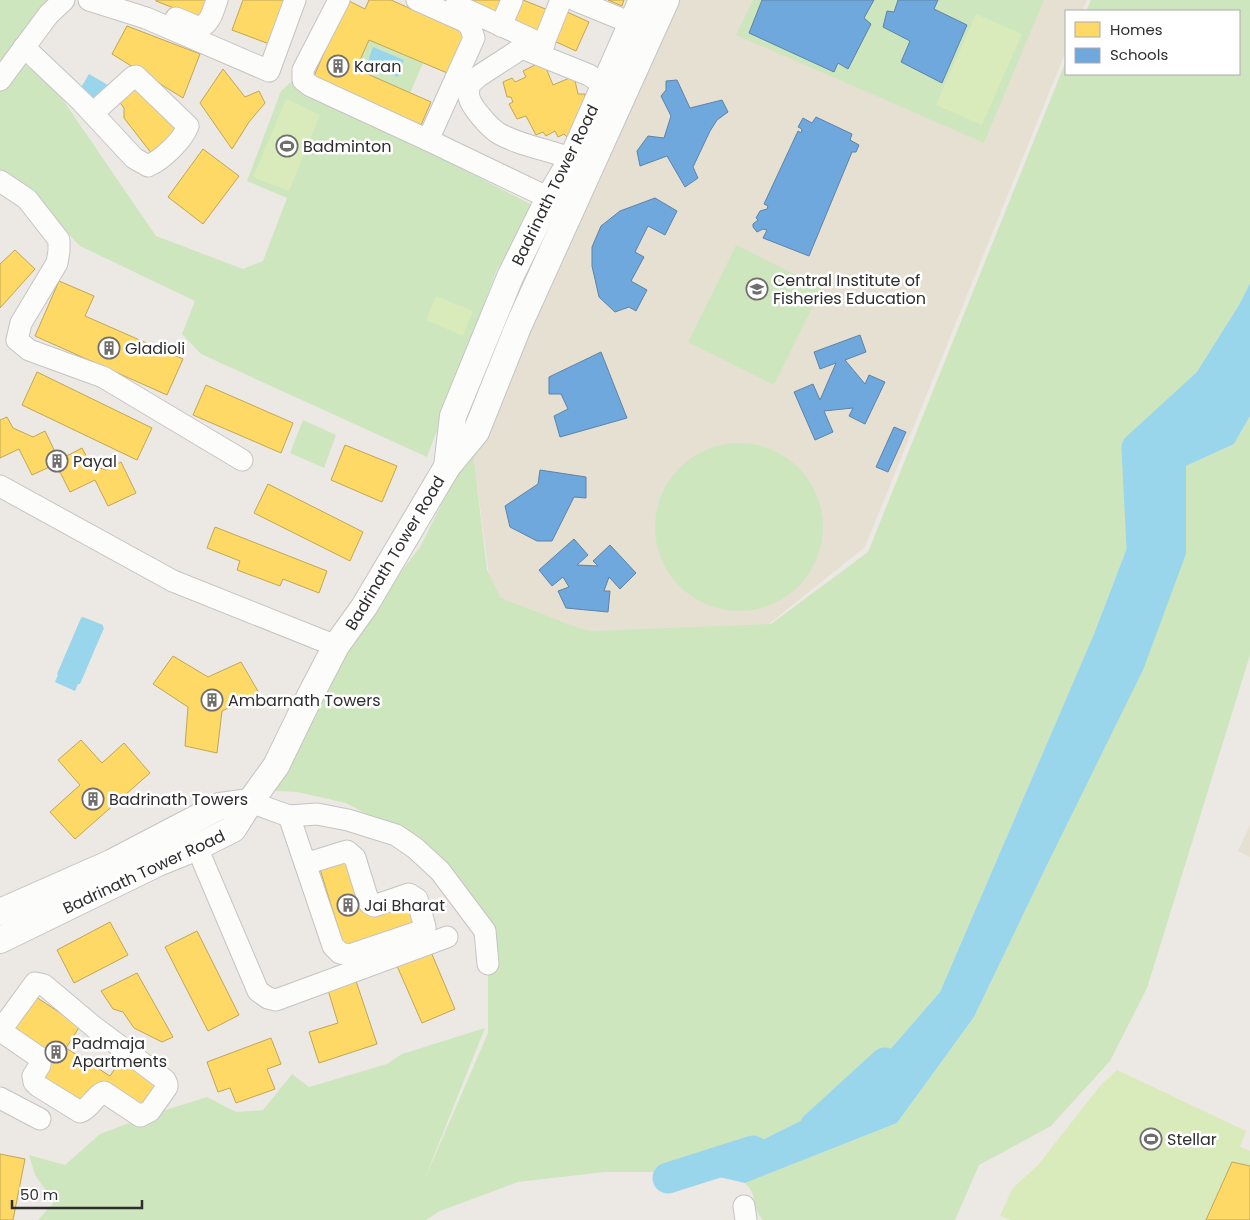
<svg xmlns="http://www.w3.org/2000/svg" width="1250" height="1220" font-family="Poppins,sans-serif">
  <style>
    .education { fill: #e6e0d3 }
    .green { fill: #cee6be }
    .pitch { fill: #d9eabb }
    .water { fill: #99d6ec }
    .homes { fill: #ffd966; stroke: #c0a655 }
    .schools { fill: #6fa8dc; stroke: #5c83a8 }
    .lines { fill: none; stroke-linecap: round; stroke-linejoin: round }
    .river { stroke: #99d6ec; stroke-width: 31 }
    .minor-casing { stroke: #c5c4c5; stroke-width: 23 }
    .tertiary-casing { stroke: #c5c4c5; stroke-width: 28 }
    .minor { stroke: #fcfcfb; stroke-width: 21 }
    .tertiary { stroke: #fcfcfb; stroke-width: 26 }
    .labels { text-anchor: middle; dominant-baseline: central; stroke-width: 5; stroke-linejoin: round; paint-order: stroke }
    .poi-label { font-size: 16px; fill: #2e2e2e; stroke: #fff; text-anchor: start }
    .street-label { font-size: 16px; fill: #2e2e2e; stroke: #fff }
  </style>
  <rect width="100%" height="100%" fill="#ece8e4"/>
  <g class="education">
    <polygon points="674,0 1087,0 1082,11 1066,11 1066,51 865,547 764,628 593,634 501,600 490,584 473,452"/>
    <polygon points="1250,825 1250,857 1238,851"/>
  </g>
  <g class="green">
    <polygon points="0,0 51,0 0,71"/>
    <polygon points="753,0 1044,0 984,143 736,35"/>
    <polygon points="1091,0 1250,0 1250,283 1239,305 1156,437 1133,532 1094,634 940,992 849,1097 697,1172 604,1172 518,1182 440,1211 426,1220 38,1220 54,1202 35,1175 29,1155 65,1165 100,1134 153,1114 207,1097 236,1112 263,1110 292,1074 309,1087 387,1064 402,1054 485,1028 423,1183 488,1033 488,929 408,837 346,803 297,792 259,790 382,597 420,547 472,443 487,570 501,598 581,629 593,631 771,624 868,552 1066,61 1066,74 1239,74 1239,11 1086,11"/>
    <polygon points="369,40 423,63 410,93 356,69"/>
    <polygon points="20,62 50,81 156,236 243,269 263,261 287,198 247,181 281,91 292,81 538,208 497,269 427,457 201,354 182,334 195,301 80,246 27,192 0,175 0,88"/>
    <polygon points="736,245 822,288 774,385 688,342"/>
    <path d="M1250,416V655L1147,988L1110,1061L1051,1126L979,1165L955,1220H763C750,1206 759,1196 745,1183L897,1123L974,1017L1048,863L1186,554V466L1234,444Z"/>
    <polygon points="303,420 336,435 324,468 290,453"/>
    <circle cx="739" cy="527" r="84"/>
  </g>
  <g class="pitch">
    <polygon points="976,14 1022,34 982,125 936,105"/>
    <polygon points="286,99 320,115 289,191 253,177"/>
    <polygon points="436,296 473,311 463,336 426,320"/>
    <polygon points="1117,1070 1246,1131 1240,1147 1250,1151 1250,1220 1011,1220 1000,1216 1012,1189 1038,1165 1100,1086"/>
  </g>
  <g class="water">
    <polygon points="373,47 404,60 398,77 367,64"/>
    <polygon points="89,74 113,88 93,106 79,91"/>
    <polygon points="1250,283 1250,416 1234,444 1186,466 1186,554 1143,670 1048,863 974,1017 897,1123 745,1183 697,1172 849,1097 940,992 1094,634 1133,532 1156,437 1239,305"/>
    <polygon points="83,617 103,625 103,627 104,628 80,684 78,684 75,691 55,682 58,675 57,674 81,618"/>
  </g>
  <g class="homes">
    <polygon points="156,0 211,0 204,20 156,1"/>
    <polygon points="243,0 288,0 272,45 232,30"/>
    <polygon points="347,0 365,9 369,0 391,0 467,34 452,75 369,40 356,69 431,102 418,132 311,83"/>
    <polygon points="471,0 502,0 494,17 468,6"/>
    <polygon points="523,0 548,10 537,37 512,26"/>
    <polygon points="608,0 624,0 622,6"/>
    <polygon points="565,11 589,22 576,51 552,40"/>
    <polygon points="127,26 200,54 183,98 112,54"/>
    <polygon points="543,61 553,85 574,76 578,94 585,94 583,108 567,137 564,134 558,137 555,131 546,136 543,132 536,135 526,116 517,119 509,104 513,102 511,97 507,97 503,82 512,78 515,82 526,77 523,71"/>
    <polygon points="223,69 245,97 259,91 265,103 249,122 232,149 200,103"/>
    <polygon points="137,78 180,125 152,154 124,118 124,108 115,96"/>
    <polygon points="203,149 239,176 203,224 168,197"/>
    <polygon points="15,250 35,269 0,308 0,264"/>
    <polygon points="59,281 94,296 85,316 183,359 167,395 35,336"/>
    <polygon points="37,372 152,428 137,460 22,405"/>
    <polygon points="206,385 293,423 281,453 193,415"/>
    <polygon points="7,417 13,428 33,437 45,431 59,460 82,448 91,465 106,470 121,462 136,493 108,506 95,480 70,492 56,464 32,475 19,449 0,458 0,420"/>
    <polygon points="345,445 397,466 382,502 331,480"/>
    <polygon points="268,484 363,532 350,561 254,513"/>
    <polygon points="215,527 327,571 319,593 283,579 280,586 237,570 240,561 207,548"/>
    <polygon points="173,656 208,677 241,662 259,693 222,711 217,753 185,746 188,707 153,684"/>
    <polygon points="81,740 102,763 124,743 150,773 75,839 50,812 80,785 58,760"/>
    <polygon points="349,857 367,912 411,899 419,923 344,947 319,866"/>
    <polygon points="110,922 128,955 74,983 57,950"/>
    <polygon points="197,931 239,1015 208,1031 165,947"/>
    <polygon points="431,952 455,1009 422,1023 397,966"/>
    <polygon points="137,973 173,1037 162,1042 134,1028 123,1012 113,1009 101,991"/>
    <polygon points="356,981 377,1044 319,1063 309,1032 338,1023 328,990"/>
    <polygon points="30,993 80,1026 66,1048 110,1076 123,1056 165,1083 145,1113 98,1083 82,1109 36,1080 49,1058 6,1030"/>
    <polygon points="271,1038 281,1064 267,1069 275,1089 236,1103 230,1088 218,1092 207,1062"/>
    <polygon points="0,1154 25,1159 13,1220 0,1220"/>
    <polygon points="1232,1162 1250,1166 1250,1220 1206,1220"/>
  </g>
  <g class="schools">
    <polygon points="762,0 874,0 864,18 871,24 848,69 838,63 834,72 749,33"/>
    <polygon points="898,0 938,0 934,9 967,25 942,83 901,62 910,41 883,27 887,11 894,12"/>
    <polygon points="677,80 690,108 722,100 728,112 717,120 710,131 693,167 698,178 685,187 667,156 640,166 637,151 648,136 664,138 671,116 661,96 666,90 666,81"/>
    <polygon points="816,117 852,134 850,140 859,145 856,152 852,152 809,256 763,238 767,230 763,229 757,232 753,227 753,224 758,220 756,218 760,211 767,209 768,206 764,204 798,131 801,133 802,129 798,127 803,118 812,123"/>
    <polygon points="655,198 677,211 665,235 648,226 635,252 644,257 631,281 647,290 636,311 629,307 615,312 599,297 592,266 592,247 601,226 620,211"/>
    <polygon points="860,335 866,352 845,360 865,384 869,375 885,382 865,424 849,416 853,408 824,411 833,432 815,440 794,392 813,384 820,400 836,363 820,369 814,352"/>
    <polygon points="601,352 627,418 560,437 554,416 568,409 561,394 549,394 549,377"/>
    <polygon points="894,427 906,432 888,472 876,467"/>
    <polygon points="540,470 586,477 586,498 574,497 552,541 537,541 510,527 505,506 538,484"/>
    <polygon points="574,539 588,555 577,565 598,566 593,561 610,545 636,573 620,589 609,577 604,591 610,591 608,612 566,608 558,591 569,587 563,577 552,586 539,570"/>
  </g>
  <g class="lines">
    <g class="river">
      <polyline points="1142,547 1137,448 1243,351 1250,335"/>
      <polyline points="815,1127 885,1063"/>
      <polyline points="668,1178 753,1151"/>
    </g>
    <g class="minor-casing">
      <g id="minor">
        <polyline points="89,0 146,18 269,71 295,0"/>
        <polyline points="339,0 303,70 303,80 311,86 428,140 549,198"/>
        <polyline points="417,0 464,21 470,26 474,38 428,140"/>
        <polyline points="575,0 631,23"/>
        <polyline points="456,5 544,45"/>
        <path d="M176,18L200,28C211,22 213,11 217,0"/>
        <polyline points="501,26 512,0"/>
        <polyline points="543,45 561,0"/>
        <path d="M24,47L82,102L134,158L148,166C162,160 183,140 188,126L136,76L133,77L93,113"/>
        <polyline points="0,80 49,14 64,0"/>
        <path d="M572,159C548,149 520,146 498,133C489,127 471,107 469,97C468,93 469,88 469,85L479,76L522,48L589,75L604,85"/>
        <polyline points="0,181 27,199 59,240 59,251 57,263 21,323 17,340 29,350 103,377 242,460"/>
        <polyline points="0,486 173,581 336,646"/>
        <polyline points="250,802 289,816 317,814 348,820 396,835 415,848 440,871 485,931 488,964"/>
        <polyline points="289,816 333,946 340,953 350,955 421,931 425,927 417,899 409,894 374,906 369,903 355,858 347,851 305,864"/>
        <polyline points="195,848 201,857 258,991 268,998 276,1000 447,937"/>
        <path d="M35,983L44,985L94,1027L165,1080L167,1084V1087L150,1111L140,1116L104,1092C94,1096 91,1108 80,1112L38,1086L34,1082L33,1076L40,1065V1058L5,1034L2,1030L3,1027Z"/>
        <polyline points="0,1098 40,1119"/>
        <polyline points="744,1206 746,1220"/>
      </g>
    </g>
    <g class="tertiary-casing">
      <g id="tertiary">
        <polyline points="447,467 476,432 518,327 666,0"/>
        <polyline points="0,912 111,863 220,806 250,802"/>
        <polyline points="0,940 158,863 195,848 233,829 250,802 276,766 309,698 336,646 364,607 447,467 453,416 510,277 549,198 572,159 642,0"/>
      </g>
    </g>
    <use href="#minor" class="minor"/>
    <use href="#tertiary" class="tertiary"/>
  </g>
  <defs>
    <g id="building-ring" transform="scale(1.125)"><circle r="9.5" fill="#fff" stroke="#706f6e" stroke-width="1.5"/><path d="M-4-6H4V6H1V3H-1V6H-4ZM-2.5-4.3h1.7v1.8h-1.7ZM.8-4.3h1.7v1.8H.8ZM-2.5-1h1.7V.8h-1.7ZM.8-1h1.7V.8H.8Z" fill="#706f6e"/></g>
    <g id="stadium-ring" transform="scale(1.125)"><circle r="9.5" fill="#fff" stroke="#706f6e" stroke-width="1.5"/><path d="M0-5a6.5 5 0 1 0 0 10a6.5 5 0 1 0 0-10ZM-3.5-1.8h7v3.6h-7Z" fill="#706f6e"/></g>
    <g id="university-ring" transform="scale(1.125)"><circle r="9.5" fill="#fff" stroke="#706f6e" stroke-width="1.5"/><path d="M0-5L7-2L0 1L-7-2ZM-4 1L0 2.5L4 1V4Q0 6-4 4Z" fill="#706f6e"/></g>
  </defs>
  <g fill-rule="evenodd">
    <use href="#building-ring" x="338" y="66"/>
    <use href="#stadium-ring" x="287" y="146"/>
    <use href="#university-ring" x="757" y="289"/>
    <use href="#building-ring" x="109" y="348"/>
    <use href="#building-ring" x="57" y="461"/>
    <use href="#building-ring" x="212" y="700"/>
    <use href="#building-ring" x="93" y="799"/>
    <use href="#building-ring" x="348" y="905"/>
    <use href="#building-ring" x="56" y="1052"/>
    <use href="#stadium-ring" x="1151" y="1139"/>
  </g>
  <g class="labels">
    <g class="poi-label">
      <text x="354" y="66">Karan</text>
      <text x="303" y="146">Badminton</text>
      <text x="773" y="280">Central Institute of<tspan x="773" dy="18">Fisheries Education</tspan></text>
      <text x="125" y="348">Gladioli</text>
      <text x="73" y="461">Payal</text>
      <text x="228" y="700">Ambarnath Towers</text>
      <text x="109" y="799">Badrinath Towers</text>
      <text x="364" y="905">Jai Bharat</text>
      <text x="72" y="1043">Padmaja<tspan x="72" dy="18">Apartments</tspan></text>
      <text x="1167" y="1139">Stellar</text>
    </g>
    <g class="street-label">
      <text transform="translate(555 185) rotate(-64)">Badrinath Tower Road</text>
      <text transform="translate(395 553) rotate(-59)">Badrinath Tower Road</text>
      <text transform="translate(144 872) rotate(-25)">Badrinath Tower Road</text>
    </g>
  </g>
  <rect x="1065" y="10" width="175" height="65" fill="#ffffff" stroke="#ababab"/>
  <rect x="1075" y="22" width="25" height="15" fill="#ffd966" stroke="#ababab"/>
  <text x="1110" y="35" font-size="15" fill="#2e2e2e">Homes</text>
  <rect x="1075" y="48" width="25" height="15" fill="#6fa8dc" stroke="#ababab"/>
  <text x="1110" y="60" font-size="15" fill="#2e2e2e">Schools</text>
  <path d="M12 1200v8h130v-8" fill="none" stroke="#2e2e2e" stroke-width="2.5"/>
  <text x="20" y="1200" font-size="15" fill="#2e2e2e" stroke="#ffffff" stroke-width="4" paint-order="stroke">50 m</text>
</svg>
